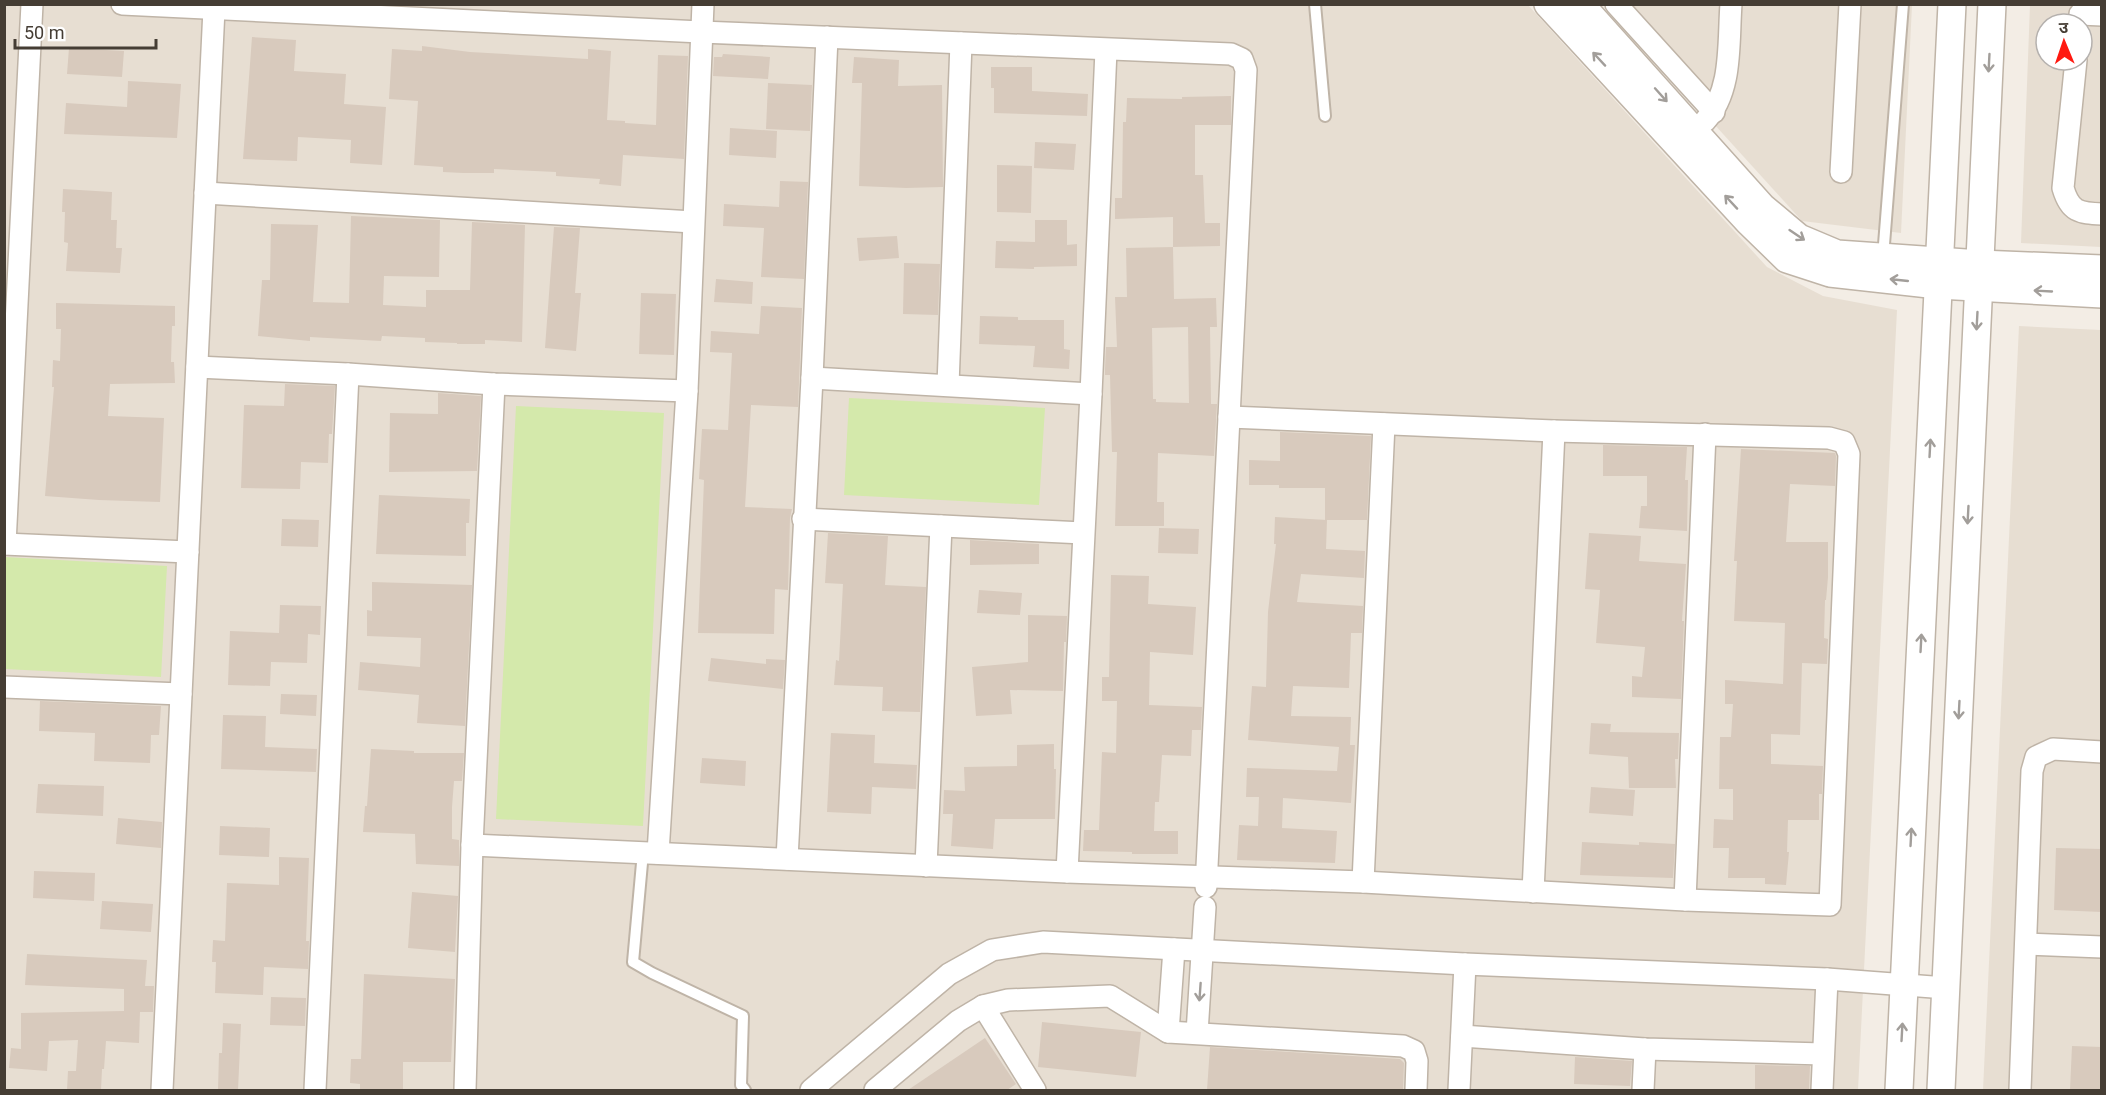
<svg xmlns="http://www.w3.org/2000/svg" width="2106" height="1095" font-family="Roboto,'Noto Sans Devanagari',sans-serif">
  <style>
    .residential { fill: #e7ded2; fill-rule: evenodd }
    .green { fill: #d4e9ab }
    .building { fill: #d8cabd; fill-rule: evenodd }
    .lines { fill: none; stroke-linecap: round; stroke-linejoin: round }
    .service-casing { stroke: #bfb4a7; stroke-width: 14 }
    .minor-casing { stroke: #bfb4a7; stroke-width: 24 }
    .tertiary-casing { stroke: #bfb4a7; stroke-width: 30 }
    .service { stroke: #fff; stroke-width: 10 }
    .minor { stroke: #fff; stroke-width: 21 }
    .tertiary { stroke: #fff; stroke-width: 27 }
    .oneway { stroke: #a29e9a }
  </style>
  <rect width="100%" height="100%" fill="#f3ede5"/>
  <g class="residential">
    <polygon points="5,5 1528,5 1767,267 1823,296 1897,310 1858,1090 5,1090"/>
    <polygon points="1606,5 1912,5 1901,233 1802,221"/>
    <path d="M2030,5H2101V247L2021,243ZM2046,24H2082V60H2046Z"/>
    <polygon points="2019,326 2101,330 2101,1090 1983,1090"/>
  </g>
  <g class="green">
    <polygon points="849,398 1045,408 1039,505 844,495"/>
    <polygon points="516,406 664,413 643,826 496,819"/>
    <polygon points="5,557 167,566 161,677 5,669"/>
  </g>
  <g class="building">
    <polygon points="252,37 296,40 294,71 346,74 344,104 386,107 382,165 350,163 351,140 298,137 297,161 243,159"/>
    <polygon points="422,46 470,52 588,59 588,49 611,51 607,120 625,121 625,123 656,125 658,55 688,56 684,159 623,155 621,186 599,184 600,179 556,176 556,172 494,169 494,173 463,173 443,172 443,167 414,165 418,101 389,99 392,49 422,51"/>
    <polygon points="69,48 124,51 122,77 67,74"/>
    <polygon points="723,54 770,57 768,79 713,76 714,57 722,57"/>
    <polygon points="854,57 899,60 898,86 942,85 943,187 906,188 859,186 862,83 852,83"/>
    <polygon points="991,67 1032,67 1032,91 1088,94 1087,116 994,113 994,88 991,88"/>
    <polygon points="128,81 181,84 177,138 64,134 66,103 127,107"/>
    <polygon points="768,83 812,85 810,131 766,129"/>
    <polygon points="1231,96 1231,125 1195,125 1195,175 1203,175 1205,223 1220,223 1220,246 1173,247 1173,217 1115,219 1115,198 1122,198 1123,122 1126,122 1127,98 1182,99 1182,97"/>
    <polygon points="730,128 777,131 776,158 729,155"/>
    <polygon points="1035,142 1076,144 1074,170 1034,168"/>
    <polygon points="997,165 1032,166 1031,213 997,212"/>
    <polygon points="780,181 808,182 804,279 761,277 764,228 723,226 724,204 779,207"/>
    <polygon points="63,189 112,192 111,220 117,220 116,248 122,248 120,273 66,271 68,243 64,242 65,212 62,212"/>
    <polygon points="351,216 440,220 439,277 384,276 383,305 426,307 426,290 470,290 472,222 525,225 522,342 485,340 485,344 457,344 457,343 425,342 425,338 382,336 381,341 310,337 310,341 258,336 262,280 270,280 271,224 318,225 313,302 349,303"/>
    <polygon points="1035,220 1067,220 1067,245 1077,244 1077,266 1034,267 1034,269 995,268 996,241 1035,242"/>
    <polygon points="554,227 580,228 575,293 581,293 576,351 545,348"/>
    <polygon points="897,236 899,258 859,261 857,238"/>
    <path d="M1173,247L1174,299L1216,298L1217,327H1210L1211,404H1217L1214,456L1158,453L1157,502H1164V526H1115L1117,452H1112L1110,375H1105V369L1106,347H1117L1115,297H1127L1126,248ZM1188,327L1189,403L1156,402V399H1153L1152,328Z"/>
    <polygon points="904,263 940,264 938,315 903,314"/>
    <polygon points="716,279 753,282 752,304 714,302"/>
    <polygon points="641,293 676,294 674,355 639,354"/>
    <polygon points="56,303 175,306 175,326 172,326 171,362 174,362 175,383 110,384 108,416 164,418 160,502 99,500 45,496 54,387 52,387 53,360 60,361 61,329 56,329"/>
    <polygon points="761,306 802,308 798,407 751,405 745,507 792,509 790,518 788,590 775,589 774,634 698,633 704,480 699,479 702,429 728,430 732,353 710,352 711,331 759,334"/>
    <polygon points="980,316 1018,317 1018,320 1064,320 1064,349 1070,350 1069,369 1033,367 1035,346 979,344"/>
    <polygon points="285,384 335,386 332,434 329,434 328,463 301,462 300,489 241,488 244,405 284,406"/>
    <polygon points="438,393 481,396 477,471 389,472 390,413 438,414"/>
    <polygon points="1280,432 1371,436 1367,520 1325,520 1325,488 1279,488 1279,485 1249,485 1249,460 1280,461"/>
    <polygon points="1603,445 1687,447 1685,480 1688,480 1687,531 1639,528 1641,506 1647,506 1647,476 1603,476"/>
    <polygon points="1741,449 1835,453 1836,456 1835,486 1790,484 1786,542 1828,542 1828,577 1826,600 1825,600 1824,638 1828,639 1827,664 1802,663 1800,735 1771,734 1771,764 1823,766 1822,794 1819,794 1819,820 1788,820 1787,852 1789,852 1786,885 1765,884 1765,878 1728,878 1729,848 1713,848 1714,819 1733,820 1733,789 1719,789 1720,737 1731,737 1733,704 1725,704 1725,680 1783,684 1785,623 1734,621 1737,561 1734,561"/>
    <polygon points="379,495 470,499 469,523 466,523 466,556 376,554"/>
    <polygon points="1275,517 1327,520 1326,549 1365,551 1364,578 1301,574 1297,602 1363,606 1362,633 1351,633 1349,688 1293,686 1291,716 1351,717 1350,745 1355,745 1351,803 1283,798 1282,828 1337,831 1335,863 1237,860 1239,825 1258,826 1259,797 1246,797 1247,768 1337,771 1339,747 1248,740 1252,686 1266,687 1268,612 1276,544 1274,544"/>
    <polygon points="282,519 319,520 318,547 281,546"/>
    <polygon points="1159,528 1199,529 1198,554 1158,553"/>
    <polygon points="828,533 888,536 885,585 926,587 920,712 882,711 883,687 834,685 836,660 839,661 843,584 825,583"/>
    <polygon points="1589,533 1641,536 1639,561 1686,564 1682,621 1684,621 1681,699 1632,697 1632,676 1642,677 1645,647 1596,643 1600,590 1585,589"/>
    <polygon points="970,540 1039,544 1039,564 970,565"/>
    <polygon points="1111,575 1149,576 1148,604 1196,607 1193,655 1150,652 1149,705 1202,707 1201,730 1192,730 1191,756 1162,755 1159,802 1155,802 1154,831 1178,831 1178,854 1132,854 1132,852 1083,851 1084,830 1099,830 1102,752 1116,753 1117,701 1102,701 1102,677 1109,677"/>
    <polygon points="372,582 472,585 465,726 417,723 419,695 358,690 360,662 420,667 421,638 367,636 367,610 372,611"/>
    <polygon points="979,590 1022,593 1020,615 977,613"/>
    <polygon points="280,605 321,606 320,635 308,634 307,663 271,662 270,686 228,685 230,631 279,633"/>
    <polygon points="1028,615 1067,616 1066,642 1064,642 1063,691 1010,690 1012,714 976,716 972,667 1028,662"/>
    <polygon points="711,658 766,664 766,659 785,660 783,689 708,681"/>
    <polygon points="281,694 317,695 316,716 280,714"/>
    <polygon points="40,701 161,706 159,735 151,735 150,763 94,761 95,733 39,731"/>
    <polygon points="223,715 266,716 265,747 317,749 316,772 221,769"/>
    <polygon points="1591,723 1611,724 1610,732 1679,733 1678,759 1675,759 1676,788 1629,788 1628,757 1589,754"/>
    <polygon points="831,733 875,735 874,763 917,765 916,789 872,787 871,814 827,812"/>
    <polygon points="1054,744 1054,769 1056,769 1055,819 995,819 993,849 951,846 953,814 943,814 944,790 965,791 964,767 1017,766 1017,745"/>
    <polygon points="371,749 414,751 414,753 464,753 462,781 454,781 452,807 452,839 459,840 459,866 416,864 415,834 363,832 365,806 367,806"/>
    <polygon points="702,758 746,761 745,786 700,783"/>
    <polygon points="38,784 104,786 103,816 36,813"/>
    <polygon points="1591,787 1635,790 1633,816 1589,813"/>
    <polygon points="118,818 162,822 161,848 116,844"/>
    <polygon points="220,826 270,828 269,857 219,855"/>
    <polygon points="1582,842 1639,845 1639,842 1675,844 1673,878 1580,875"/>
    <polygon points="2056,848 2102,849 2102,912 2054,910"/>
    <polygon points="279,857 309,858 306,941 309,941 308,969 264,967 263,995 215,993 216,962 212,962 213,940 225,941 227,883 279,885"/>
    <polygon points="34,871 95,873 94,901 33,898"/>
    <polygon points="412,892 458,896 455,952 408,948"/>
    <polygon points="102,901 153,904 151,932 100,929"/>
    <polygon points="27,954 147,960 145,986 154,986 153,1012 140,1012 139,1043 106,1041 104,1069 102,1069 101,1090 67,1090 68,1071 76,1071 78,1040 49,1041 47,1071 9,1068 11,1048 21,1049 21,1013 124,1011 124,989 25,985"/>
    <polygon points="364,974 455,979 451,1062 403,1062 403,1090 360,1090 360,1084 350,1083 351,1059 361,1059"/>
    <polygon points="271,997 306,998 305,1026 270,1025"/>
    <polygon points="1042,1022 1141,1032 1136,1077 1038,1067"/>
    <polygon points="223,1023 241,1024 238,1090 218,1090 219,1053 222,1053"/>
    <polygon points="985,1038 1016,1084 1007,1090 908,1090"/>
    <polygon points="2072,1046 2102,1047 2102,1090 2070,1090"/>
    <polygon points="1210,1047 1400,1059 1404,1063 1403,1090 1207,1090"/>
    <polygon points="1575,1057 1632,1061 1630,1086 1574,1084"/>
    <polygon points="1755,1065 1810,1066 1809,1090 1755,1090"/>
  </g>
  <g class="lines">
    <g class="service-casing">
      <g id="service">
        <polyline points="1315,4 1325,116"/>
        <polyline points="1883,257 1903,4"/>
        <polyline points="643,852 633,962 652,973 743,1016 741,1085 745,1090"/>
      </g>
    </g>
    <g class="minor-casing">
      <g id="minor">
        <polyline points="122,4 701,32 1231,54 1242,59 1246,70 1206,887"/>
        <polyline points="1616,4 1714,112"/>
        <polyline points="2080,14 2102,15"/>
        <path d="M2076,60L2063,188C2070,212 2079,213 2102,214"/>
        <path d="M1705,121C1733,91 1728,43 1731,4"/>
        <polyline points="1841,172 1850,4"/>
        <polyline points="205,193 693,222"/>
        <polyline points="197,367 348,374 494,384 687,391"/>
        <polyline points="812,378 1091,394"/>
        <polyline points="948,385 961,43"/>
        <polyline points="803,519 1083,533"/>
        <polyline points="4,544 188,552"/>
        <polyline points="5,544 32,4"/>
        <polyline points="4,687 181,694"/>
        <polyline points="472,845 1067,872 1363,882 1685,900 1830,905 1849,454 1844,442 1829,438 1554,431 1229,417"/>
        <polyline points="658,853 687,391 703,4"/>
        <polyline points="787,859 812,378 827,37"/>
        <polyline points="926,866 941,526"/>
        <polyline points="1067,872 1091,394 1106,50"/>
        <polyline points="1363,882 1384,424"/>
        <polyline points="1533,892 1554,431"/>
        <polyline points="1685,900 1705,434"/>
        <polyline points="2027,944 2102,947"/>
        <polyline points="983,1006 1035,1090"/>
        <polyline points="1168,1032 1174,949"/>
        <polyline points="1197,1033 1205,907"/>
        <polyline points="1462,1036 1645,1049 1823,1054"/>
        <polyline points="162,1090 214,9"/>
        <polyline points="315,1090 348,374"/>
        <polyline points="465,1090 472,845 494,384"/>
        <polyline points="811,1090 949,974 992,950 1043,942 1465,964 1827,979 1946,988"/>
        <polyline points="875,1090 958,1021 983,1006 1008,1000 1110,996 1168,1032 1403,1046 1414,1051 1417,1061 1416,1090"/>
        <polyline points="1459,1090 1465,964"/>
        <polyline points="1643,1090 1645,1049"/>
        <polyline points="1822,1090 1827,979"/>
        <polyline points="2020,1090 2032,771 2036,757 2053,749 2102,752"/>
      </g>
    </g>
    <g class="tertiary-casing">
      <g id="tertiary">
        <polyline points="1548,4 1749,222 1787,259 1830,273 1938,285 2102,294"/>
        <polyline points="1580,4 1762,207 1799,238 1837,254 1980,264 2102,269"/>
        <polyline points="1899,1090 1952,4"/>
        <polyline points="1941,1090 1992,4"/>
      </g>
    </g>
    <use href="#service" class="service"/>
    <use href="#minor" class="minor"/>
    <use href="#tertiary" class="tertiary"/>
  </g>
  <defs><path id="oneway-shaft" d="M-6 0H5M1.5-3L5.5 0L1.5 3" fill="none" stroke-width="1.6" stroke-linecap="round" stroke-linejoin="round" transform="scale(1.5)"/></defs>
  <g class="oneway">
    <use href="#oneway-shaft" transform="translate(1599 59) rotate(-133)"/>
    <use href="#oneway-shaft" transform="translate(1989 63) rotate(93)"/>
    <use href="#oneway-shaft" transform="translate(1661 95) rotate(48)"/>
    <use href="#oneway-shaft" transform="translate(1731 202) rotate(-133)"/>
    <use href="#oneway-shaft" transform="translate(1797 235) rotate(34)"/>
    <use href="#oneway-shaft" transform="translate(1899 280) rotate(-174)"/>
    <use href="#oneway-shaft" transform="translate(2043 291) rotate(-177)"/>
    <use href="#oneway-shaft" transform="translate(1977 321) rotate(93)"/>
    <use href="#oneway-shaft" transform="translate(1930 448) rotate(-87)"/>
    <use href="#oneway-shaft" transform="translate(1968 515) rotate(93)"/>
    <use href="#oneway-shaft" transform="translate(1921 643) rotate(-87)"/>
    <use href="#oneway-shaft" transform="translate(1959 710) rotate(93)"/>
    <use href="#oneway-shaft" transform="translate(1911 837) rotate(-87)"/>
    <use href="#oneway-shaft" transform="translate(1200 992) rotate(94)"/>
    <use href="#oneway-shaft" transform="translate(1902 1032) rotate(-87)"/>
  </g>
  <rect width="2106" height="1095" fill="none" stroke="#453d34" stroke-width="12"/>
  <g transform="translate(2064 42) rotate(358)"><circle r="28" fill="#ffffff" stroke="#b5b1ae" stroke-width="1.5"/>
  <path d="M0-4.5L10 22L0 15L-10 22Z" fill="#ff1910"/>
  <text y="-9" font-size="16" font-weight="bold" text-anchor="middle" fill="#453d34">उ</text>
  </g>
  <path d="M15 39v9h141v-9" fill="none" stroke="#453d34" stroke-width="3"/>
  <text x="24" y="39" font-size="18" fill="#453d34" stroke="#ffffff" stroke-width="4.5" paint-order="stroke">50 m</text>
</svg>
